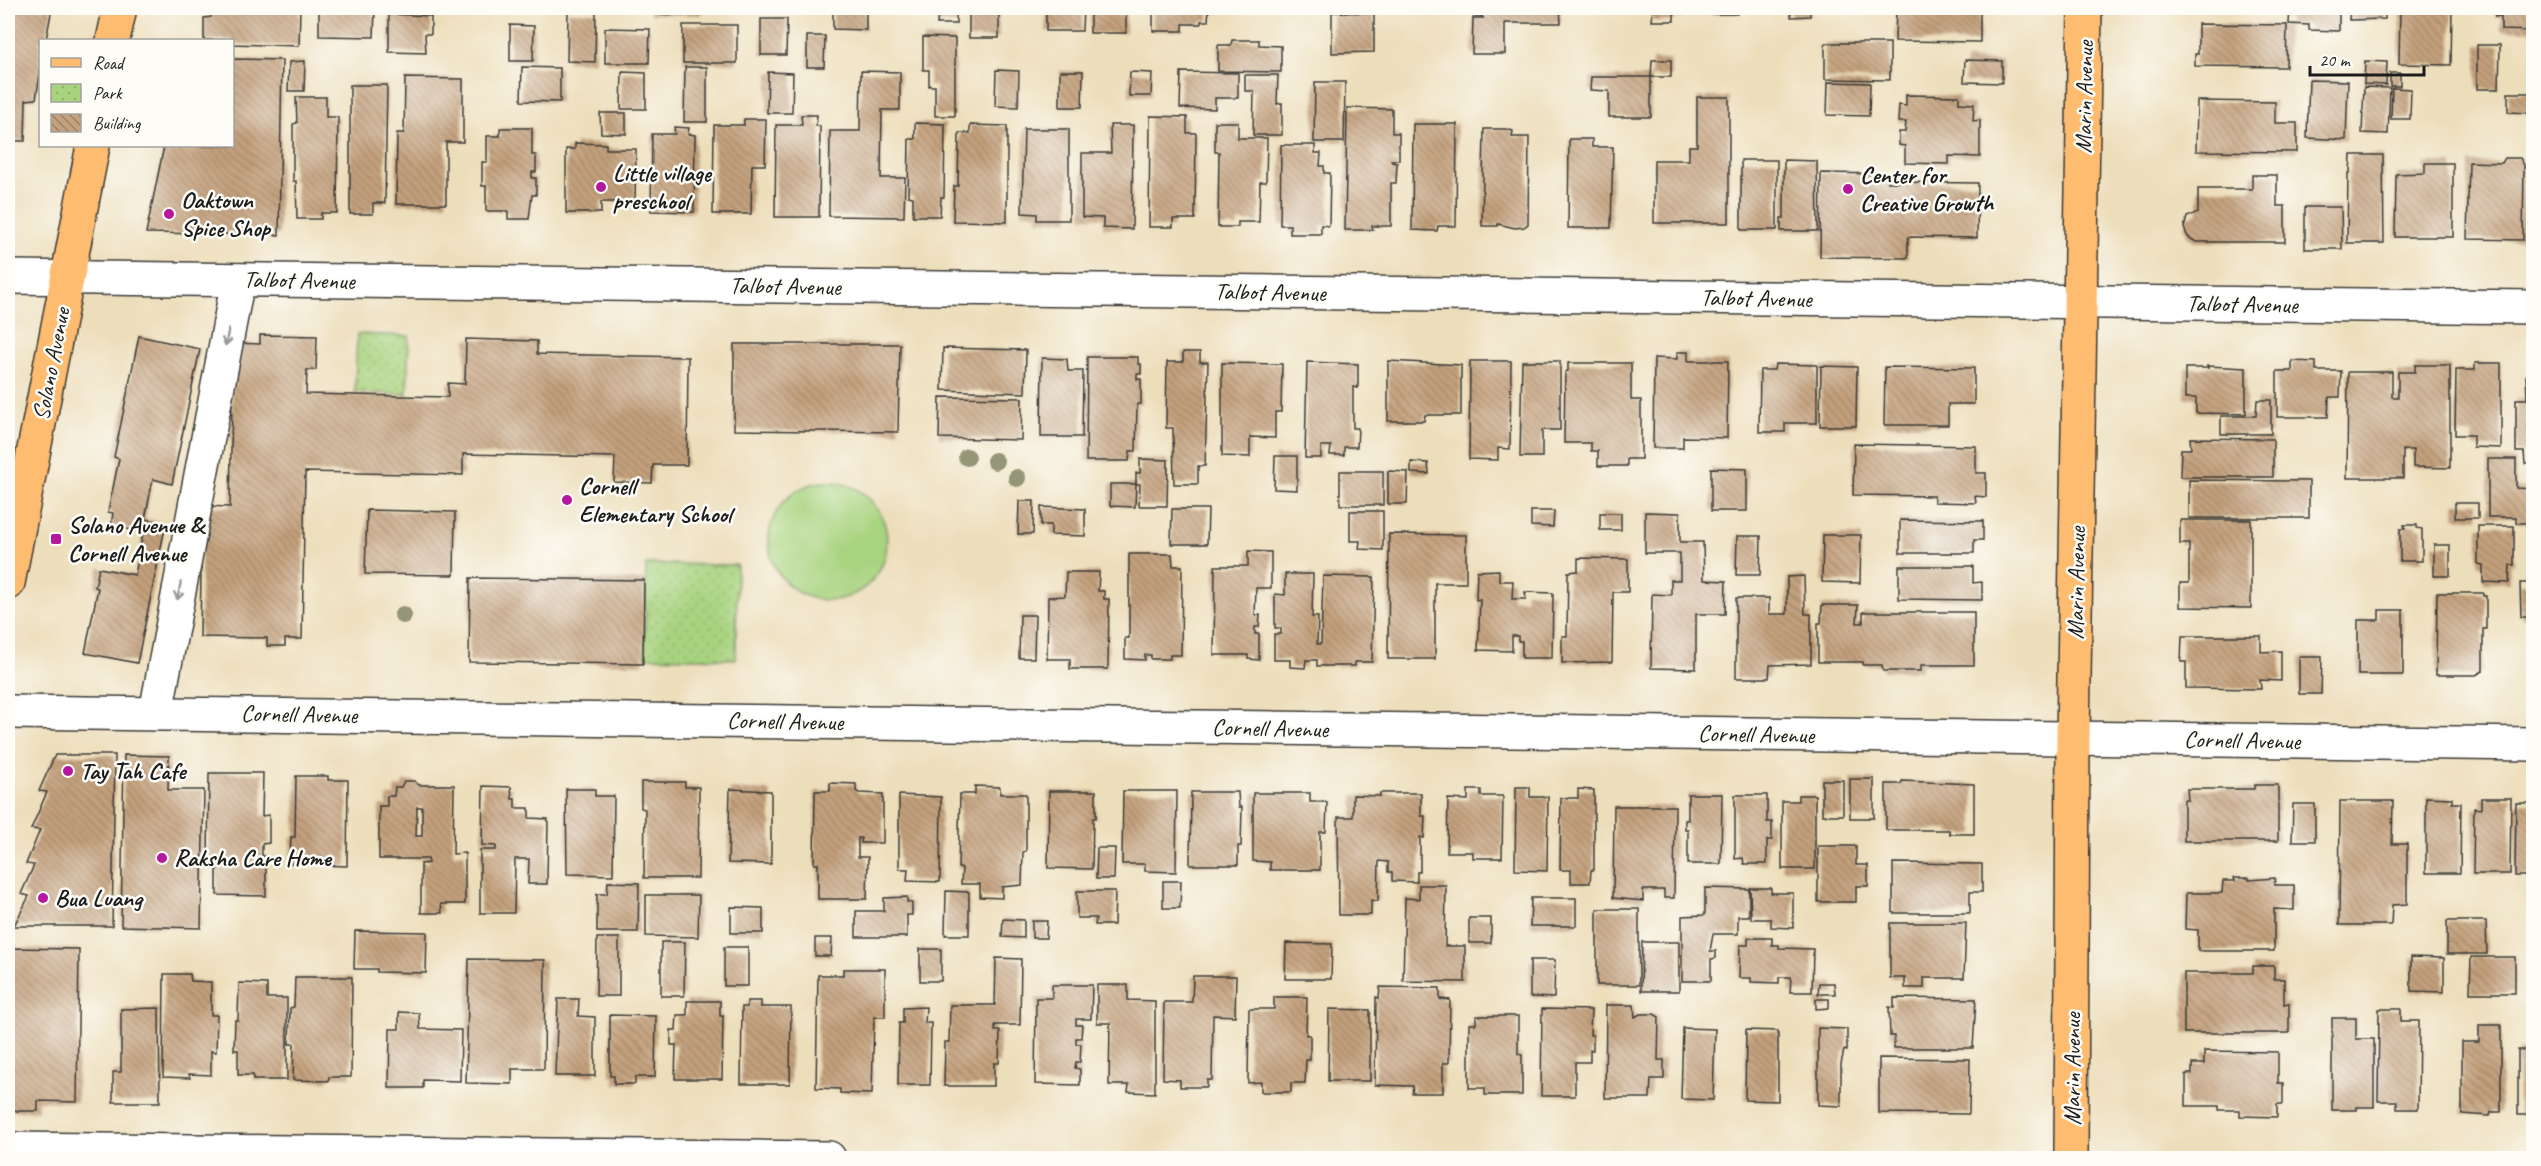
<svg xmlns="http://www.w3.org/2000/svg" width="2541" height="1166" font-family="Caveat,sans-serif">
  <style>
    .park { fill: url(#park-dots); stroke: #62784e; stroke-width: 1.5 }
    .garden { fill: #a8d37f; stroke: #62784e; stroke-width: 1.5 }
    .building { fill: url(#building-back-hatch); fill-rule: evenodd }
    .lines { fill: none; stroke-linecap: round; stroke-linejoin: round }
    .minor-casing { stroke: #3b3934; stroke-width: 36 }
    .major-casing { stroke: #3b3934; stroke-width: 36 }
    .minor { stroke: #fff; stroke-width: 33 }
    .major { stroke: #febc70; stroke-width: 33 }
    .tree { fill: #959677 }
    .oneway { stroke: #999 }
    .poi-dot { fill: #b5179e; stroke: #fdfcf7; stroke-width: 2 }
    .labels { text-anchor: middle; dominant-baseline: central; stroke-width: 5; stroke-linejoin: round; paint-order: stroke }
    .street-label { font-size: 24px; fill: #1c1c1c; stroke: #fdfcf7 }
    .poi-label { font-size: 24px; font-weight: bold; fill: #1c1c1c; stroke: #fdfcf7; text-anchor: start }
  </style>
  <defs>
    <pattern id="park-dots" width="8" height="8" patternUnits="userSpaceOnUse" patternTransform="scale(1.5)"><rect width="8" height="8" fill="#a8d37f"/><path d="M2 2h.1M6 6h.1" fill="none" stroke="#90b56d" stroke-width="1.8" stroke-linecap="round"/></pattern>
    <pattern id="building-back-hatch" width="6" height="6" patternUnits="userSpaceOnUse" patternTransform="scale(1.5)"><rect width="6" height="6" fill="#c4a17d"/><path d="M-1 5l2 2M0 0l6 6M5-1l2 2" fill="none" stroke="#9e8266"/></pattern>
  </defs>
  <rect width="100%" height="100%" fill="#fdfcf7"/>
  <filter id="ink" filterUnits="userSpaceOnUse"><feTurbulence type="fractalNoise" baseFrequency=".0167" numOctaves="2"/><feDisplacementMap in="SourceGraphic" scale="12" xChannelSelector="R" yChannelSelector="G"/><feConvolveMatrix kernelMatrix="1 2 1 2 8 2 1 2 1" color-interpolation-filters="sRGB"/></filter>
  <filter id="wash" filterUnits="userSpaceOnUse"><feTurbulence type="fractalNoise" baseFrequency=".008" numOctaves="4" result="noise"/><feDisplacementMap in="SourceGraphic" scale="24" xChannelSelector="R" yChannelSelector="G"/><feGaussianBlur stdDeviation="1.35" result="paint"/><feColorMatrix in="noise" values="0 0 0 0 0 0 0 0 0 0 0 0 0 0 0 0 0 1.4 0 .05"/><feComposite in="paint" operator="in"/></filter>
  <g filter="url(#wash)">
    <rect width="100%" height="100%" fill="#eddebb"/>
    <g class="park">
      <polygon points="357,334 409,336 407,394 355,392"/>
      <polygon points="646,564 737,565 736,659 645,657"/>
    </g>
    <circle class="garden" cx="828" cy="541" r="59"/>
    <g id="blocks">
      <g class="building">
        <polygon points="8,8 52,8 46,40 40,40 40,74 36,99 26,100 25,141 12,141 9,197 8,197"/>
        <polygon points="212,8 300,8 299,46 232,44 232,40 204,40 204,18 211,17"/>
        <polygon points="319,8 375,8 374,37 319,36"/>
        <polygon points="650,8 701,8 701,15 650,14"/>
        <polygon points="833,8 866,8 866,30 833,29"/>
        <polygon points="921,8 956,8 956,24 937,24 938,14 921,13"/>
        <rect x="969" y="8" width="30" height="30"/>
        <polygon points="1046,8 1083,8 1082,31 1046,31"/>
        <rect x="1090" y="8" width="36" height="25"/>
        <polygon points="1153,8 1209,8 1208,21 1201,21 1201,24 1183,24 1183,31 1153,31"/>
        <polygon points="1476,8 1560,8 1561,23 1505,23 1505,54 1472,54 1473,18 1483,18 1482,16 1476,16"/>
        <polygon points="1653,8 1692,8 1692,14 1674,13 1674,21 1652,21"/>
        <polygon points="1697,8 1738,8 1737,14 1697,14"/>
        <polygon points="1791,8 1810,8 1810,16 1791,17"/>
        <polygon points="1896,8 1980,8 1980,42 1895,41"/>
        <polygon points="2290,8 2339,8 2339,31 2309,30 2309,25 2289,24"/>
        <polygon points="2350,8 2385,8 2385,19 2349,20"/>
        <polygon points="2400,8 2452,8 2451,65 2399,64"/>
        <polygon points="2494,8 2534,8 2534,31 2501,30 2501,16 2495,17"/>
        <polygon points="568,12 596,12 595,62 567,61"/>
        <polygon points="1332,12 1374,13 1374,52 1332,53"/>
        <polygon points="389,14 431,16 431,34 425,34 426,53 389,52"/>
        <polygon points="761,19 787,19 786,55 761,55"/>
        <polygon points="2198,24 2287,25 2286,67 2195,66 2195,54 2198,54"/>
        <polygon points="510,25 534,26 533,61 510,61"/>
        <rect x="683" y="25" width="54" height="38"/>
        <polygon points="605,28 650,29 649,63 605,63"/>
        <polygon points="807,36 825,36 824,67 807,67"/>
        <polygon points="923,37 955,38 955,116 935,116 935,86 929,86 929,70 923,70"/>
        <polygon points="1232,40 1259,40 1259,45 1281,46 1281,72 1218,71 1218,45 1231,45"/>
        <polygon points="1825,43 1890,43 1890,80 1825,79"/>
        <polygon points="2477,45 2500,45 2499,89 2477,89"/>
        <polygon points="232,59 282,60 279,235 146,233 164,146 232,146"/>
        <polygon points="1652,60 1671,60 1671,77 1651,77 1651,117 1609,117 1609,91 1590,90 1591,77 1651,77"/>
        <polygon points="1965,60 2002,61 2002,83 1964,82"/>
        <polygon points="305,61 304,91 288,91 289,62"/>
        <polygon points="2365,61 2387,62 2386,85 2364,84"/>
        <polygon points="522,67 560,68 560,102 521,101"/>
        <polygon points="685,67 707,67 707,122 684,122"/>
        <polygon points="996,70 1019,71 1018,107 995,106"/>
        <polygon points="861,71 900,72 900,110 882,110 881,178 905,178 904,217 829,216 830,131 860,131"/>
        <polygon points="1060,71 1083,71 1082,107 1060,107"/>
        <polygon points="622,72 646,73 646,109 621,109"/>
        <polygon points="768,72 793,73 792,113 767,113"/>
        <polygon points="1130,72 1152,73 1151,96 1129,96"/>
        <polygon points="1181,72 1238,73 1238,98 1215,98 1215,109 1180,108"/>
        <rect x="2390" y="73" width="10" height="13"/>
        <polygon points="1245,75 1278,75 1277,104 1282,103 1282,135 1253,135 1254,91 1245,91"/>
        <polygon points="405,78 463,79 463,142 446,142 446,204 396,204 397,133 404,133"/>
        <polygon points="2309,80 2348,81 2346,140 2307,138"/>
        <polygon points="1315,82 1345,82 1344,142 1314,142"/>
        <polygon points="1828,82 1870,83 1869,116 1827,115"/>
        <polygon points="350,85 387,85 385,203 373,203 373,214 350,214"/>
        <polygon points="2364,87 2390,88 2388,134 2362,133"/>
        <polygon points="2392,88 2411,89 2410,119 2391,119"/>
        <polygon points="2508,93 2531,93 2531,113 2508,112"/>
        <polygon points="1906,95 1959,96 1959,103 1974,104 1973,121 1980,120 1980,157 1949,156 1949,164 1905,163 1905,146 1899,145 1899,132 1905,132 1906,122 1898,122 1899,105 1906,106"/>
        <polygon points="296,97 326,97 326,117 338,117 337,213 321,213 321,219 297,219 296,181 293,181 293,124 297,123"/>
        <polygon points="1697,97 1729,97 1729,223 1654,223 1654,160 1689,160 1689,146 1697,146"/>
        <polygon points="2197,101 2275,102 2275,123 2297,123 2297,152 2196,151"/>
        <polygon points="1347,108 1392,109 1392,133 1399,133 1399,160 1391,160 1392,162 1397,163 1396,183 1391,183 1391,226 1372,226 1373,230 1345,230"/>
        <polygon points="600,113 626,113 626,134 601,133"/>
        <polygon points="801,115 817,115 816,126 820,126 819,217 775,217 776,125 802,125"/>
        <polygon points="1150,116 1187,117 1187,133 1196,133 1195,219 1173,219 1173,227 1149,227"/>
        <polygon points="744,119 766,119 765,165 752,165 751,214 713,214 714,125 744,125"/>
        <polygon points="1215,122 1238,122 1238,138 1267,138 1266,182 1260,182 1259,222 1238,222 1238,227 1218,227 1219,152 1215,152"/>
        <polygon points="915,123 945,124 944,197 941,197 940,216 913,216 913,197 908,196 909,139 915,139"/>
        <polygon points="1413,124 1457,124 1456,226 1438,226 1437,231 1412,230"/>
        <polygon points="970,125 1007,126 1007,222 953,221 954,186 958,186 959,133 970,133"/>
        <polygon points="1110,125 1133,125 1132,229 1103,228 1103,218 1082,217 1082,153 1111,153"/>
        <polygon points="674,127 689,128 688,134 695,135 694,212 651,211 652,134 675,134"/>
        <polygon points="500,128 532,128 532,155 536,155 536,172 532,172 532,178 536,178 536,195 532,195 529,219 508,219 508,211 486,211 486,186 482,186 482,162 487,162 487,136 500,136"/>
        <polygon points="1024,129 1069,129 1069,220 1037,220 1037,214 1022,213"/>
        <polygon points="1484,129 1506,129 1513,131 1512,137 1529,137 1528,224 1524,227 1515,228 1498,224 1498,226 1482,226"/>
        <polygon points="1569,139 1592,139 1592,147 1613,147 1611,228 1568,228"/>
        <polygon points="575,143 606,144 606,149 636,149 635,202 601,202 601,213 566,213 566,149 575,149"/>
        <polygon points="1281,145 1315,145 1315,153 1321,153 1320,166 1324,166 1324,173 1330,173 1329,226 1321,225 1321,234 1290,234 1290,225 1280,225"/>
        <polygon points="2351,155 2383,155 2384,243 2347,243 2348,173 2350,173"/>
        <polygon points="2505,158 2520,158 2524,165 2523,240 2467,239 2469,162 2502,163"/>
        <rect x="1741" y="160" width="36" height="70"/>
        <polygon points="1784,160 1817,161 1818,231 1781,231 1781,218 1784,218"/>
        <polygon points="2425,163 2453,163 2453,237 2395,237 2396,174 2425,173"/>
        <polygon points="1821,173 1888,174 1888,182 1978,183 1977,238 1908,237 1908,258 1820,257"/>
        <polygon points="2252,175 2277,175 2277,206 2285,206 2285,242 2196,242 2188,237 2184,228 2187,217 2198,213 2198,189 2252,189"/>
        <polygon points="2305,207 2341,207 2342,249 2305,249"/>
        <polygon points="260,335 317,336 316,370 307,370 306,394 448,397 448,383 465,384 466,339 537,341 537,354 688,357 687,465 653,465 652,483 614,482 615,457 463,454 463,475 305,472 302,639 285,639 285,646 267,646 267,638 200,637 202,506 230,507 233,343 260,344"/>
        <polygon points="139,336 200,349 172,484 153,479 145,519 166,523 137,663 85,653 98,588 95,587 99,568 135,575 143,532 111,526 113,513 108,512 119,459 114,457"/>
        <polygon points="734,344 900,344 898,432 734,430"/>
        <polygon points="943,348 1026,350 1025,393 942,390"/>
        <polygon points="1183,352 1200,352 1200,362 1208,362 1205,466 1198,466 1198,484 1174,484 1173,428 1166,428 1167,362 1183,362"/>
        <polygon points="1677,352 1688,352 1688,361 1728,361 1727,438 1683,437 1683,448 1653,448 1654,358 1677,359"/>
        <polygon points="1087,357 1138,357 1138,364 1141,364 1141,374 1137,374 1137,379 1141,379 1141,404 1137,404 1136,451 1130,451 1129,461 1086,461"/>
        <polygon points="1042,358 1067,359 1068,371 1083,371 1082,437 1041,437"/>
        <polygon points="1388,361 1461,365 1461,415 1425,415 1424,421 1388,421"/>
        <polygon points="1470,361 1511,361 1510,449 1498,448 1498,460 1469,459"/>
        <polygon points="1522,361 1560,361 1560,430 1542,430 1542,457 1520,457"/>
        <polygon points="2292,361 2316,362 2316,371 2341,371 2340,397 2329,397 2328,417 2277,417 2277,371 2292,371"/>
        <polygon points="1307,362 1358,364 1358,388 1353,387 1353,428 1358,428 1357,447 1344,447 1344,455 1330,455 1331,446 1321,446 1321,458 1305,458"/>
        <polygon points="1222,363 1282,364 1281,412 1275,412 1275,438 1250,437 1250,457 1222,456"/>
        <polygon points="1568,363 1631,363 1631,400 1641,400 1641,459 1627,459 1627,466 1598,466 1598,451 1591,451 1591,443 1564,443 1565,372 1568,371"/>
        <polygon points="2475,363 2501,363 2501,448 2473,447 2473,435 2455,435 2456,370 2475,370"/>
        <polygon points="1775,364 1817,365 1817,423 1785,423 1785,432 1759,432 1760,370 1774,370"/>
        <polygon points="2415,365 2450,365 2450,468 2413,467 2413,450 2403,450 2403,478 2347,478 2348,372 2392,372 2392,397 2398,397 2398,372 2415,372"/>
        <polygon points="1821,366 1857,367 1856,426 1820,426"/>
        <polygon points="2207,366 2246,368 2246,414 2196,413 2196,398 2185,398 2185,368 2208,368"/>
        <polygon points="1885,367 1974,368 1974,404 1948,404 1948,425 1884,425"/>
        <polygon points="2526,376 2534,376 2534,464 2525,464 2524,452 2516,452 2516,399 2527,399"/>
        <polygon points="940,397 1022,398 1021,440 939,438"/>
        <polygon points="2257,400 2271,400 2271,434 2221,434 2221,416 2256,416"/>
        <polygon points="2190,438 2273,439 2273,477 2180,477 2181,449 2191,449"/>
        <polygon points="1854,444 1976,446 1976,473 1986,473 1986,497 1975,496 1976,503 1934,502 1934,496 1853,495"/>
        <polygon points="1275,456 1297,456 1297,490 1274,489"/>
        <polygon points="1140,459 1168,460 1167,506 1139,506 1140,484 1136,484 1135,507 1110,506 1110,484 1136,484 1136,473 1140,473"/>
        <polygon points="2488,459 2516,459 2516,488 2534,489 2534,523 2516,523 2516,517 2488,517"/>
        <polygon points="1411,462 1428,463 1429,474 1411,473"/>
        <polygon points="1711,468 1747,469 1747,511 1711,511"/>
        <rect x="1340" y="471" width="43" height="34"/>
        <polygon points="1388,471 1408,472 1407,504 1388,504"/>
        <polygon points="2189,480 2309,481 2309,518 2189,518"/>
        <polygon points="1019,501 1034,501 1033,534 1018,534"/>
        <rect x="2455" y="503" width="23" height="15"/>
        <polygon points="1041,507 1085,509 1085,536 1051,535 1051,525 1041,525"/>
        <polygon points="1172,509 1208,509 1207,544 1171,544"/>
        <polygon points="367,510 455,512 454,575 365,574"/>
        <polygon points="1350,511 1383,511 1383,550 1359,549 1360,541 1350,541"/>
        <polygon points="1531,511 1554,511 1553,527 1531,526"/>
        <polygon points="1645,512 1680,513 1680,542 1703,542 1704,580 1726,581 1725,614 1696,614 1696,669 1651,668 1652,594 1671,595 1671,580 1680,580 1680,553 1645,553"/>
        <rect x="1600" y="513" width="21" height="17"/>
        <polygon points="1900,520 1983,521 1983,540 1974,540 1974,553 1900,553"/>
        <polygon points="2180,520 2251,520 2251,608 2180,607 2180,583 2189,583 2189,544 2180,544"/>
        <polygon points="2404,525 2417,525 2417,528 2422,529 2422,561 2400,561 2400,529 2405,529"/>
        <polygon points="2478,526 2514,526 2514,565 2510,565 2509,583 2483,582 2483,565 2478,564"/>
        <polygon points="1389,534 1466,535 1466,583 1435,583 1435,659 1388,659"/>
        <polygon points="1823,535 1861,535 1860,583 1822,582"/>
        <polygon points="1737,536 1761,536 1760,575 1736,575"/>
        <rect x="2434" y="545" width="16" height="31"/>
        <polygon points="1248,551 1271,552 1271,588 1256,588 1255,615 1260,615 1259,627 1255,627 1255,634 1259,634 1259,660 1248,659 1248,655 1214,655 1215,566 1248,566"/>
        <polygon points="1129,554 1172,554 1173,566 1182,566 1181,655 1170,655 1170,659 1151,659 1151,655 1145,655 1145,660 1125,659 1125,638 1129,638"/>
        <polygon points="1578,558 1628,559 1628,592 1613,592 1612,662 1562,663 1562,636 1567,636 1568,572 1578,571"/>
        <polygon points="1899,566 1973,566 1973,583 1982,582 1982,600 1899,599"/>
        <polygon points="1499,570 1499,581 1513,581 1512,599 1526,599 1525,592 1553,593 1552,658 1522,658 1522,641 1518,641 1518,636 1512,636 1512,651 1478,650 1480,599 1476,600 1477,571"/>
        <polygon points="1066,572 1099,572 1098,591 1104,591 1104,599 1109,599 1108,669 1070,669 1070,659 1047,659 1048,597 1065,596"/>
        <polygon points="1285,574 1313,574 1312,617 1318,617 1317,644 1321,644 1323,576 1374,577 1372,662 1355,662 1355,666 1317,666 1317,660 1306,660 1305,668 1290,667 1290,660 1274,660 1274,634 1281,634 1281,628 1275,628 1275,594 1285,595"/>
        <polygon points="1804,576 1805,614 1811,614 1811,664 1770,665 1769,678 1736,678 1736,598 1769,598 1769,614 1787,614 1787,577"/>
        <polygon points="470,578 644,580 643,664 469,662"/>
        <polygon points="2520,583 2534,583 2534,617 2521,617"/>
        <polygon points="2437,593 2483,593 2483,596 2486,596 2486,629 2483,629 2483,671 2476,675 2436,675"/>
        <polygon points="1822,605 1858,605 1857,623 1863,623 1863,612 1974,612 1974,665 1921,665 1921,671 1883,671 1882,665 1863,665 1863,662 1818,662 1818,623 1821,623"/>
        <polygon points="2379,610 2403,610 2403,675 2358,675 2358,620 2379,620"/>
        <polygon points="1020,615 1035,615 1034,658 1019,658"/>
        <polygon points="2182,636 2261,636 2261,652 2281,651 2281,681 2260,680 2261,689 2186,688 2186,662 2181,662"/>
        <polygon points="2299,657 2322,657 2321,694 2299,694"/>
        <polygon points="55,755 115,755 112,926 14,926 29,896 21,894 34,865 26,864 40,830 31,829 47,792 39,791"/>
        <polygon points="124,755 169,756 168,790 204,790 201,928 121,926"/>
        <polygon points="209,773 263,773 262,816 269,815 269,843 262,844 262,856 266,856 266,896 217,895 217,862 208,862"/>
        <polygon points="296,776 328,776 328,780 348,780 347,866 290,864 291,837 295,837"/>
        <rect x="1850" y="779" width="24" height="39"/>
        <rect x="1822" y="780" width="21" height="35"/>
        <path d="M404,781H414L419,785H454L453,854L465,853V904H441L442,913H421V864L429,863L428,859H379V806H387V796H394L395,787H401ZM417,807H422V836H416Z"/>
        <polygon points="1902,781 1974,784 1974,834 1950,834 1949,830 1886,830 1886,784 1901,784"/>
        <polygon points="641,782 685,782 685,787 699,787 698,878 644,878 645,809 641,808"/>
        <polygon points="830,783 856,784 856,791 859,793 883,794 883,843 861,843 861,838 858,838 858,857 868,857 867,899 818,899 818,864 814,864 815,791 830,791"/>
        <polygon points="2255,785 2278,785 2278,841 2184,841 2184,800 2188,800 2187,789 2254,789"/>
        <polygon points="483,786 511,787 512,799 515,799 515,808 529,808 529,818 548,819 547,884 528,884 529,859 515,859 514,913 480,913 480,850 496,850 496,846 482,845"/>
        <polygon points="975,786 1000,787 1000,794 1026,794 1026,851 1023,852 1022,885 1002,887 1002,898 980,897 980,884 961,884 962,868 958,868 960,794 975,794"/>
        <polygon points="1516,787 1530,787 1530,797 1548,797 1547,871 1515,870"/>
        <polygon points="566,789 595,789 595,796 614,796 613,875 567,874"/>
        <polygon points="730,789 771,791 771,864 728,863"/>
        <polygon points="1578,789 1594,790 1594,870 1591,870 1590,883 1571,883 1571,870 1560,870 1561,798 1578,798"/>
        <polygon points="1468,790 1481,790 1481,796 1503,796 1502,858 1473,858 1473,852 1447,852 1448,799 1468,800"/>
        <polygon points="1049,791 1096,791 1096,818 1093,818 1092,869 1048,868"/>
        <polygon points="1123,791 1177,791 1176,872 1145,871 1145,864 1122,864"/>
        <polygon points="1191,792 1238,792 1239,807 1242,807 1241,846 1238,846 1238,865 1190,865"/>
        <polygon points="1253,793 1310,793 1310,802 1327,802 1326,832 1320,832 1320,870 1270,870 1270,862 1253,861"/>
        <polygon points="1380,793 1421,793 1421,816 1425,816 1424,838 1420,837 1420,872 1417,872 1417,882 1392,881 1392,872 1388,872 1388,862 1379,861 1378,901 1371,900 1371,915 1339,915 1338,817 1353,817 1353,795 1380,796"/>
        <polygon points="1688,794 1722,794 1721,864 1688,864 1688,829 1685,829 1685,820 1688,820"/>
        <polygon points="899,795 941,797 940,882 907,881 908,869 899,869"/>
        <polygon points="1735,795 1767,795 1767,822 1772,822 1772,840 1767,840 1767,864 1744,864 1743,858 1735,859"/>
        <polygon points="1798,795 1815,795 1815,869 1782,869 1782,801 1798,801"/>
        <polygon points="2426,797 2452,798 2452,803 2461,803 2460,873 2426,873"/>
        <polygon points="2481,798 2511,798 2510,874 2473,874 2474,808 2481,809"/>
        <polygon points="2340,801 2393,801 2392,844 2407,844 2407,904 2392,905 2391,925 2339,925"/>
        <polygon points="2516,803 2534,803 2534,876 2515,876"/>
        <polygon points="2293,804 2315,804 2315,841 2292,841"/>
        <polygon points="1614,806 1675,806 1674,898 1664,898 1664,890 1643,890 1643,901 1613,898"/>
        <polygon points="1818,846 1856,846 1856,865 1868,865 1868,886 1856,886 1856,902 1818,902"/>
        <polygon points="1097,848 1115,848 1114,879 1096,879"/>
        <polygon points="1893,863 1982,864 1982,892 1970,892 1970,913 1893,913"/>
        <polygon points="2234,878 2249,878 2249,880 2275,878 2274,885 2294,885 2294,910 2274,909 2274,951 2198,951 2198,930 2185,929 2186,893 2222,893 2223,881 2235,881"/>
        <polygon points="1163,881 1181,881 1180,908 1163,908"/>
        <polygon points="608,882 639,883 638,932 597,932 597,894 607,894"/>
        <polygon points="1419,885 1446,885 1445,946 1465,946 1465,982 1403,981 1405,898 1419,899"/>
        <polygon points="1705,888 1749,889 1749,916 1738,916 1738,934 1713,934 1710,951 1716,951 1716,958 1711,959 1711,981 1682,981 1682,916 1705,915"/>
        <polygon points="1750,888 1771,888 1771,893 1793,893 1793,928 1771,927 1771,919 1751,919"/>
        <polygon points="946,891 969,892 969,935 945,935"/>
        <polygon points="1077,891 1115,891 1114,925 1095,925 1096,918 1077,918"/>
        <polygon points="646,895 699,895 698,937 646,936"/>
        <polygon points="907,897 907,902 912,903 912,915 907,915 907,937 856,937 856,911 884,911 884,898"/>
        <polygon points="1531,898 1576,898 1576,926 1530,926"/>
        <polygon points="731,907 763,908 763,933 731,933"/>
        <rect x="1597" y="909" width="42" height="76"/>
        <rect x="1469" y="918" width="22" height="25"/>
        <polygon points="1003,919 1024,920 1024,938 1002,937"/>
        <polygon points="1032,921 1047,921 1046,938 1032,938"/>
        <polygon points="2447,921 2486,921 2487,954 2447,954"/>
        <polygon points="1890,923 1966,923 1964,978 1924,978 1924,988 1905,988 1905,978 1890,978"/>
        <polygon points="355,931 427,932 426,973 377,972 377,969 354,969"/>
        <polygon points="597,938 619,938 619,996 596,996"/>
        <polygon points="815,938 832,938 831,956 815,956"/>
        <polygon points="1748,938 1772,938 1772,945 1779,945 1779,948 1813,949 1812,992 1790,992 1791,977 1779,977 1779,983 1751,982 1751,978 1739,978 1740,945 1748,945"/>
        <polygon points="661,942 685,942 684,996 661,996"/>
        <polygon points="1642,942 1679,942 1679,991 1641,991"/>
        <polygon points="1286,943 1332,944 1331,979 1285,979"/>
        <rect x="724" y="947" width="24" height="39"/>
        <polygon points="8,948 79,949 77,1102 38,1101 38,1111 8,1111"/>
        <rect x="920" y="949" width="21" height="32"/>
        <polygon points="2411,957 2444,958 2444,992 2411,991"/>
        <polygon points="2471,957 2515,957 2515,993 2470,993"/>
        <polygon points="996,958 1021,959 1020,1025 995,1025 995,1031 1000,1031 999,1063 994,1063 994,1086 944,1086 945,1042 949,1042 950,1005 995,1005"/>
        <polygon points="469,959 545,960 544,1069 512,1069 512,1084 466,1083"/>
        <polygon points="1530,960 1555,960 1554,998 1530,997"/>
        <polygon points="2253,966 2274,966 2274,979 2284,979 2284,1004 2289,1003 2289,1033 2184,1033 2184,973 2253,973"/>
        <polygon points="843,969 885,969 885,1017 874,1017 872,1094 840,1093 840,1089 816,1088 818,975 843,975"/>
        <polygon points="164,974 190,974 191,981 211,982 211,1015 217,1015 216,1052 211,1051 211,1075 189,1074 190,1078 163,1077"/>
        <polygon points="1193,976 1236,976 1235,1016 1213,1015 1212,1080 1207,1080 1207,1087 1180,1087 1180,1080 1163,1079 1164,1002 1192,1002"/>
        <polygon points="295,977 352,977 351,1077 329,1077 328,1081 293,1080 294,1044 289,1044 290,1008 294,1007"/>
        <polygon points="239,983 267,984 267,998 287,998 287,1080 253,1080 253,1075 238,1075 238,1050 234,1050 235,1020 238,1020"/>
        <polygon points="1819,983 1834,983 1835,994 1818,994"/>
        <polygon points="1052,985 1092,985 1091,1019 1076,1019 1076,1025 1082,1025 1081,1038 1076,1038 1076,1044 1081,1044 1080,1062 1076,1062 1075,1068 1080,1069 1080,1085 1035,1084 1036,998 1052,998"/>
        <polygon points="1097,985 1128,985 1128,1000 1155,1001 1155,1093 1128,1092 1129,1085 1109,1085 1110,1023 1097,1023"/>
        <polygon points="1380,987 1440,988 1440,999 1450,1000 1449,1063 1443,1063 1443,1093 1412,1093 1413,1086 1375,1085 1376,997 1379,998"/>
        <polygon points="1274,997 1307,997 1306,1035 1310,1035 1310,1060 1306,1060 1305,1083 1291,1083 1291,1092 1261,1092 1261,1082 1248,1083 1249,1009 1274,1009"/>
        <polygon points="1894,998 1976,999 1973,1048 1894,1048 1894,1036 1890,1036 1889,1007 1894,1008"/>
        <polygon points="558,999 579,999 578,1016 595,1017 595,1076 555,1076"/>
        <polygon points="1816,999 1829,999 1829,1008 1816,1009"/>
        <polygon points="687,1001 720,1001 720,1016 723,1016 722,1079 675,1079 676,1045 671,1045 671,1030 676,1030 677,1015 687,1015"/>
        <polygon points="747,1001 761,1001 761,1007 791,1007 790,1084 741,1084 742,1007 747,1007"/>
        <polygon points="1606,1005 1634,1005 1635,1017 1640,1014 1654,1014 1659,1017 1658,1060 1664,1060 1664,1079 1651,1079 1650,1098 1605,1098"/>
        <polygon points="926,1007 925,1023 931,1023 930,1085 898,1085 899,1023 903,1023 903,1008"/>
        <polygon points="159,1008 160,1102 113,1102 113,1072 121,1072 121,1009"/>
        <polygon points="1329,1009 1370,1010 1370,1081 1328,1081"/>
        <polygon points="1542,1009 1591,1010 1590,1035 1593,1035 1593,1050 1590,1050 1590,1062 1575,1062 1575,1096 1541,1096"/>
        <polygon points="2379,1009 2401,1009 2401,1021 2419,1021 2418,1109 2397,1109 2397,1101 2378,1101"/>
        <polygon points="399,1012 419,1013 420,1029 461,1030 460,1081 423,1080 423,1088 389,1088 390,1029 399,1029"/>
        <polygon points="610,1015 656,1016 655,1077 635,1077 635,1084 614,1084 614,1076 610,1076"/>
        <polygon points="1476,1016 1518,1016 1518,1054 1522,1055 1522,1095 1485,1095 1485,1088 1469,1088 1469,1024 1476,1024"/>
        <polygon points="2332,1018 2356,1018 2356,1039 2374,1039 2374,1107 2357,1107 2357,1110 2332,1110"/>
        <polygon points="2479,1025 2501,1025 2501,1112 2491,1112 2490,1116 2462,1114 2462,1042 2479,1042"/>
        <polygon points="1683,1028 1715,1029 1713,1100 1681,1099"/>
        <polygon points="1818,1028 1847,1029 1847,1051 1844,1050 1841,1064 1841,1106 1818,1105"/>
        <polygon points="1746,1030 1778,1031 1778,1101 1745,1100"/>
        <rect x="2518" y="1050" width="16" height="65"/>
        <polygon points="2204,1051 2278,1052 2278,1083 2283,1083 2283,1104 2277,1104 2277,1117 2240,1116 2240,1110 2219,1110 2219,1106 2186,1106 2186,1074 2192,1074 2192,1064 2204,1064"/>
        <polygon points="1879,1058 1970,1059 1969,1114 1879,1113"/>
      </g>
    </g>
  </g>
  <g filter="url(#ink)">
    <use href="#blocks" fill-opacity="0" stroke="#3b3934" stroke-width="1.5"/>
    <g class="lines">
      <g class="minor-casing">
        <g id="minor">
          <polyline points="8,277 2534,307"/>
          <polyline points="8,712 2534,744"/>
          <polyline points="156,712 238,280"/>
          <polyline points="8,1149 829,1158"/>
        </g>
      </g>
      <g class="major-casing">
        <g id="major">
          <polyline points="113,40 120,8"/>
          <polyline points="8,583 93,146"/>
          <polyline points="2071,1158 2073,738 2085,8"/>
        </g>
      </g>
      <use href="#minor" class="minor"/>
      <use href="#major" class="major"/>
    </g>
    <g class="tree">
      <circle cx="967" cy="457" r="9"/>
      <circle cx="995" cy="461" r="9"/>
      <circle cx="1017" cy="478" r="9"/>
      <circle cx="403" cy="615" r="9"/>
    </g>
    <defs><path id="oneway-shaft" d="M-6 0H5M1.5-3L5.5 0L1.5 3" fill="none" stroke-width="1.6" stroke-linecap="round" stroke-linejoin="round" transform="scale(1.5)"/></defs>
    <g class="oneway">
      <use href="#oneway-shaft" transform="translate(227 337) rotate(101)"/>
      <use href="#oneway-shaft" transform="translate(179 591) rotate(101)"/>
    </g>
  </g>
  <g class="poi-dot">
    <circle cx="601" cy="187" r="6"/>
    <circle cx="1848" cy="189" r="6"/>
    <circle cx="169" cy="214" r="6"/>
    <circle cx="567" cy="500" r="6"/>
    <rect x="50" y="533" width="12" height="12" rx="3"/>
    <circle cx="68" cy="771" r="6"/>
    <circle cx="162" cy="858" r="6"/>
    <circle cx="43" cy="898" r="6"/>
  </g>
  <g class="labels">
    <g class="street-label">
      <text transform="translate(2084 97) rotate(-89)">Marin Avenue</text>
      <text transform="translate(299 280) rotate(1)">Talbot Avenue</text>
      <text transform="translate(785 286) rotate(1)">Talbot Avenue</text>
      <text transform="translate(1270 292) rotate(1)">Talbot Avenue</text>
      <text transform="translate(1756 298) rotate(1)">Talbot Avenue</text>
      <text transform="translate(2242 304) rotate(1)">Talbot Avenue</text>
      <text transform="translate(51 364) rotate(-79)">Solano Avenue</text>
      <text transform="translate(2076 583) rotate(-89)">Marin Avenue</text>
      <text transform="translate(299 714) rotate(1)">Cornell Avenue</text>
      <text transform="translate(785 721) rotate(1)">Cornell Avenue</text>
      <text transform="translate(1270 728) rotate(1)">Cornell Avenue</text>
      <text transform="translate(1756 734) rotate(1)">Cornell Avenue</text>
      <text transform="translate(2242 740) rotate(1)">Cornell Avenue</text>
      <text transform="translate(2072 1069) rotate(-90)">Marin Avenue</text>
    </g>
    <g class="poi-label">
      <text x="613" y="173">Little village<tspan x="613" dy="28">preschool</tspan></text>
      <text x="1860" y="175">Center for<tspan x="1860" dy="28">Creative Growth</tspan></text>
      <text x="181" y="200">Oaktown<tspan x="181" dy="28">Spice Shop</tspan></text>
      <text x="579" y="486">Cornell<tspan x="579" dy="28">Elementary School</tspan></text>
      <text x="68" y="525">Solano Avenue &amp;<tspan x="68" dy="28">Cornell Avenue</tspan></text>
      <text x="80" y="771">Tay Tah Cafe</text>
      <text x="174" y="858">Raksha Care Home</text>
      <text x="55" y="898">Bua Luang</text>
    </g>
  </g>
  <rect width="2541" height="1166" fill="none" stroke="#fdfcf7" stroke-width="30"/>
  <rect x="39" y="39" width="195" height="108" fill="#fdfcf7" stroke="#a3a29f" stroke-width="1.5"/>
  <rect x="51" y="58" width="30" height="9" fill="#febc70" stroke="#a3a29f" stroke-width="1.5"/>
  <text x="93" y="69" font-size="18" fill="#1c1c1c">Road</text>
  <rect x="51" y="84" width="30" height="18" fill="url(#park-dots)" stroke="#a3a29f" stroke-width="1.5"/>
  <text x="93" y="99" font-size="18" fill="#1c1c1c">Park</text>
  <rect x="51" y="114" width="30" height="18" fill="url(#building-back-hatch)" stroke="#a3a29f" stroke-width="1.5"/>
  <text x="93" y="129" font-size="18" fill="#1c1c1c">Building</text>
  <path d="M2310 66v9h114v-9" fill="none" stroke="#1c1c1c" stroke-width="3"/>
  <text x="2319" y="66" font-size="18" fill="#1c1c1c" stroke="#fdfcf7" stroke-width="4.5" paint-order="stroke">20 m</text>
</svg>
